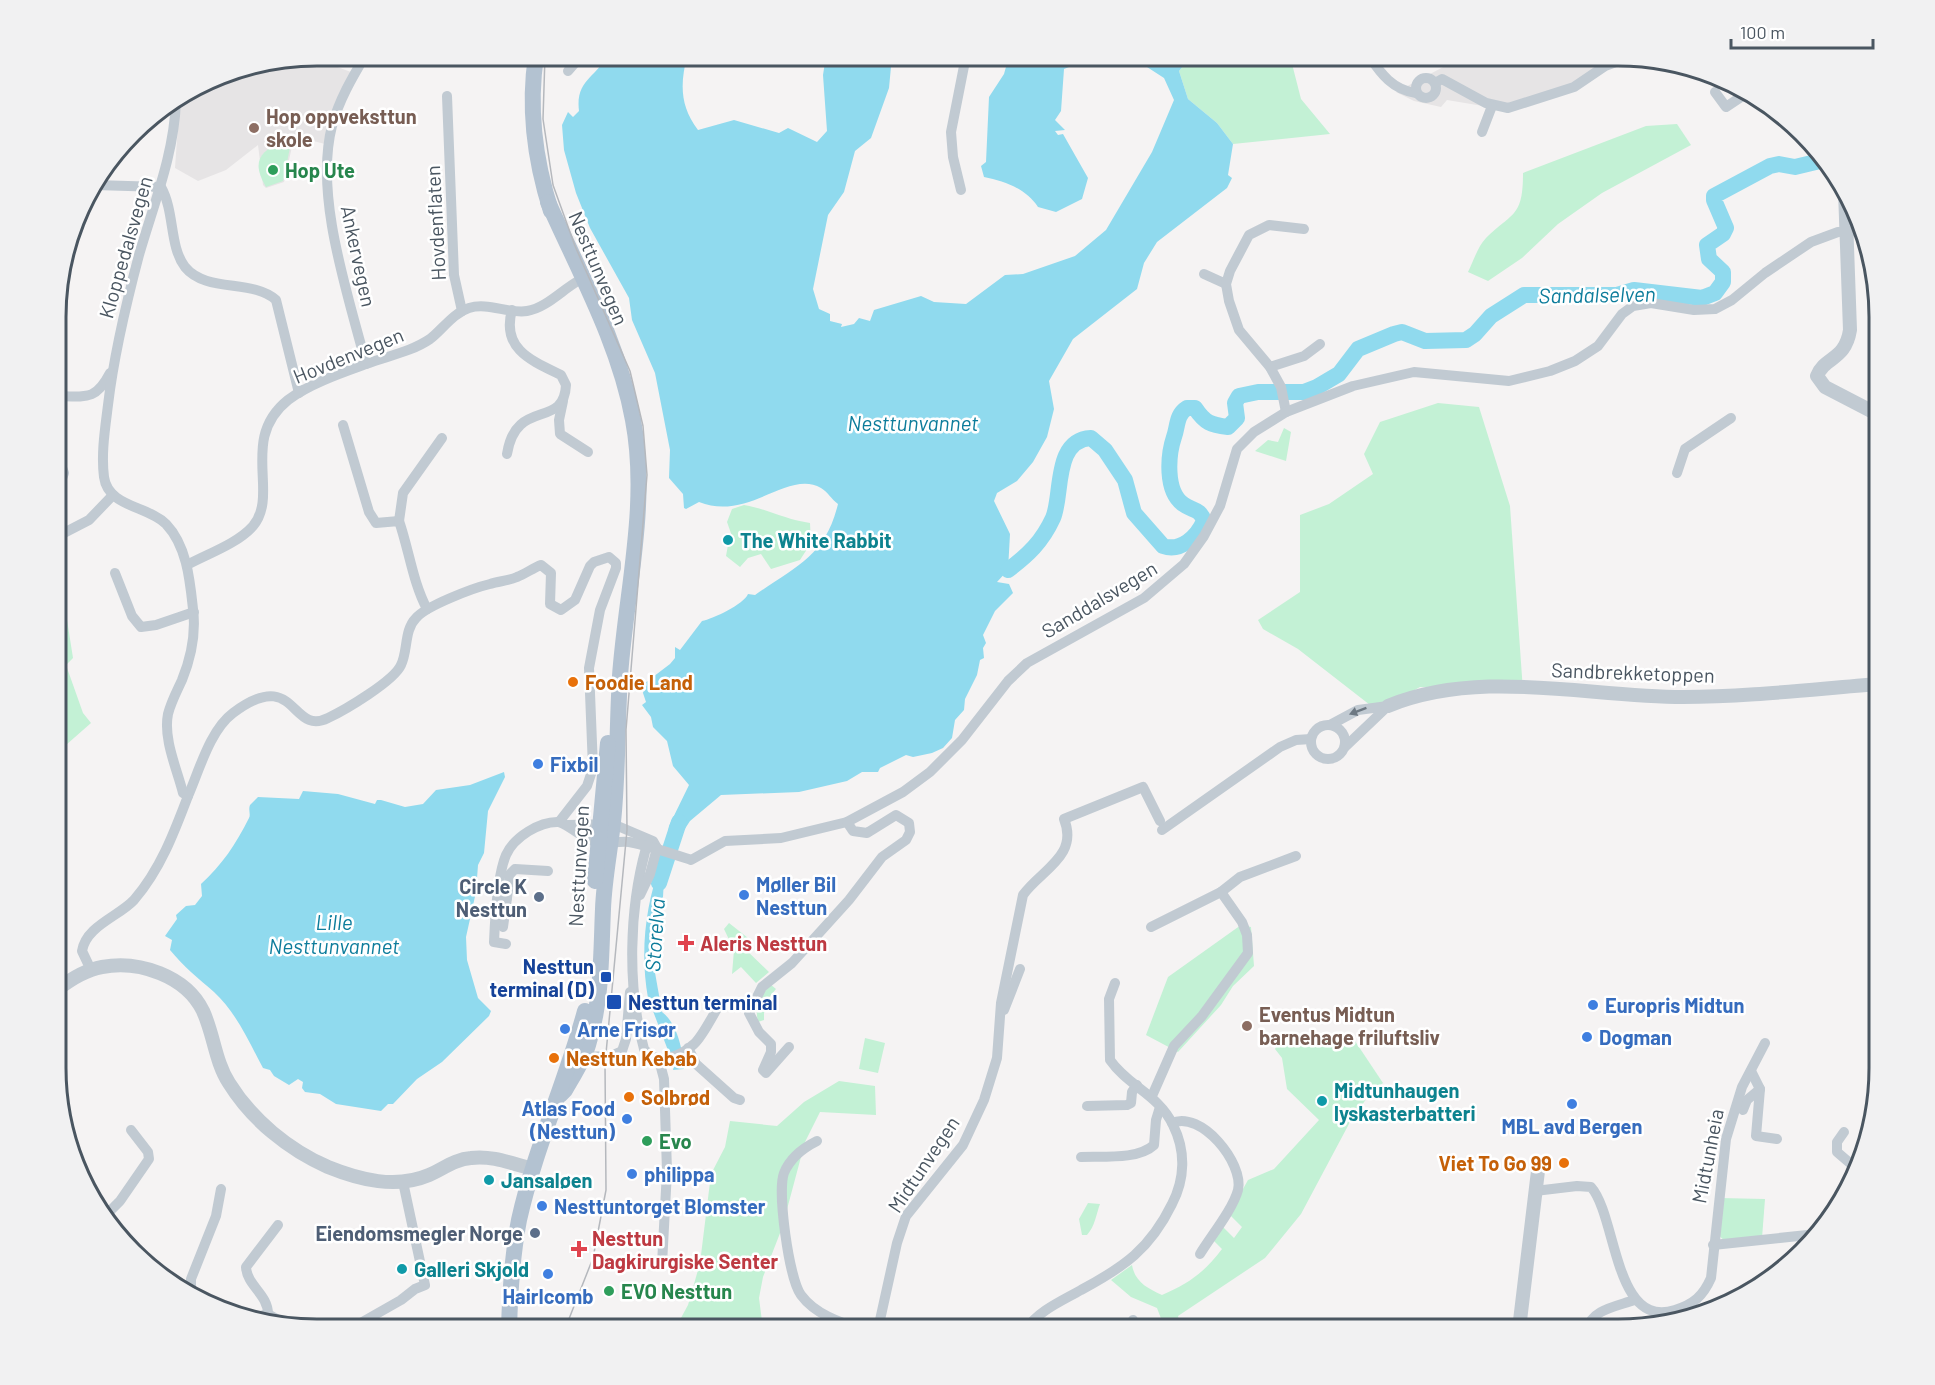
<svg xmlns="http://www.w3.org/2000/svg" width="1935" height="1385" font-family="Barlow,sans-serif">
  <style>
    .education { fill: #e6e4e5 }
    .green { fill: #c3f1d5 }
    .water { fill: #90daee }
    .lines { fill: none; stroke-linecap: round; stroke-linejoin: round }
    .river { stroke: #90daee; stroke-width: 16 }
    .minor { stroke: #c1cad2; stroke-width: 10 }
    .tertiary { stroke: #c1cad2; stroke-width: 14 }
    .primary { stroke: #b3c2d1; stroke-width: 16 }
    .tram { stroke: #b5b8bd; stroke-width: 1.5 }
    .oneway { fill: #6e7983 }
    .education-dot { fill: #8d6e63; stroke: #fff; stroke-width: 2 }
    .leisure-dot { fill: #2e9e5b; stroke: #fff; stroke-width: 2 }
    .culture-dot { fill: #0f9aa8; stroke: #fff; stroke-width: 2 }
    .food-dot { fill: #e8710a; stroke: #fff; stroke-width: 2 }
    .shop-dot { fill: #3f7fe0; stroke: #fff; stroke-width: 2 }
    .service-dot { fill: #5c6f8a; stroke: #fff; stroke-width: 2 }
    .health-dot { fill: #e0444e; stroke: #fff; stroke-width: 2 }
    .transit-dot { fill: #1a4fb4; stroke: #fff; stroke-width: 2 }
    .labels { text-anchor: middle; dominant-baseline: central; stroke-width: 5; stroke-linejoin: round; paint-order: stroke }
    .education-label { font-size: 20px; font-weight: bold; fill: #785e54; stroke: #fff; text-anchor: start }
    .leisure-label { font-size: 20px; font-weight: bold; fill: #27864d; stroke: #fff; text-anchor: start }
    .street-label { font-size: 20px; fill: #4a5661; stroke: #fff }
    .culture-label { font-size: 20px; font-weight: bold; fill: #0d838f; stroke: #fff; text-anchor: start }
    .food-label { font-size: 20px; font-weight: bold; fill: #c56008; stroke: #fff; text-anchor: start }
    .shop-label { font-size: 20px; font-weight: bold; fill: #366cbe; stroke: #fff; text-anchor: start }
    .service-label { font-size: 20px; font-weight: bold; fill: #4e5e75; stroke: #fff; text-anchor: end }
    .health-label { font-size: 20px; font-weight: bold; fill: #be3a42; stroke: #fff; text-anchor: start }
    .transit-label { font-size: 20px; font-weight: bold; fill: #164399; stroke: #fff; text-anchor: end }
    .water-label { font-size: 21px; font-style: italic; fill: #0c7c9b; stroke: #fff }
    .rim { fill: none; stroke: #4a5661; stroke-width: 3 }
  </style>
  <rect width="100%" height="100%" fill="#f5f3f3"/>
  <g class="education">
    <polygon points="1464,56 1616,56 1563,93 1507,110 1447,100 1441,107 1414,101 1396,92"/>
    <polygon points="310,57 351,72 325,144 298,137 294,138 284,182 266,188 263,185 258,145 226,170 198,181 175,168 180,98 217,75"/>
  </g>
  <g class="green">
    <polygon points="1191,56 1290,56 1301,99 1330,134 1233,144 1217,123 1188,99 1179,71"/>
    <path d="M1677,124L1691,145L1602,193L1558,224L1522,258L1488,281L1468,272C1473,262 1478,246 1486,238C1513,212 1523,217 1523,173L1646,126Z"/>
    <path d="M282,142L291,143L283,181L266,187C252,163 258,152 282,142Z"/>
    <polygon points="1438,403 1479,407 1510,506 1523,691 1420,687 1397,700 1370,705 1298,649 1263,629 1258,620 1300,592 1300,515 1329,504 1373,474 1364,454 1380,422"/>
    <polygon points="1284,428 1291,432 1286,461 1255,451 1268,440 1278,442"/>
    <path d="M744,505C768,509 786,520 810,523L811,543L800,560L771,569L761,554L748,558L740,567L726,556L728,545L733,539L727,522L732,509Z"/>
    <polygon points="58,588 62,588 73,658 66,665 83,713 91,723 58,752"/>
    <polygon points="729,923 748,938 742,946 769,972 756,983 741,967 732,974 734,950 724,929"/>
    <polygon points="1241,925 1251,927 1254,966 1233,986 1221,1005 1178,1052 1146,1035 1168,977"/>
    <path d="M770,984L776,989L766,1001L769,1003L764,1013V1020L758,1022C754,1005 761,997 770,984Z"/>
    <path d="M1283,1033L1314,1037L1351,1035L1383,1083L1369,1095L1350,1122L1301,1214L1265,1258L1178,1316L1181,1329H1165L1157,1308L1131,1297L1111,1280L1132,1265C1135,1282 1147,1288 1162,1295C1188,1284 1205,1272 1222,1249L1212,1239L1221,1225L1234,1238L1242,1227L1229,1214L1248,1180L1274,1169L1319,1120L1287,1089L1282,1058L1275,1049Z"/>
    <polygon points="865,1038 885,1043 878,1073 859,1069"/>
    <polygon points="839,1081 875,1086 876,1115 820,1112 805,1142 782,1228 763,1277 759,1298 763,1329 675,1329 688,1305 700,1263 711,1174 725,1147 730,1121 777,1126 804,1102"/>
    <polygon points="1720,1198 1765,1199 1762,1238 1725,1241 1717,1234"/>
    <path d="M1088,1203L1100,1204C1096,1215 1095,1226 1087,1235H1082L1079,1219Z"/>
  </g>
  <g class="water">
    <path d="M606,56H687C680,85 680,106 698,130L734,120L779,133L788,128L817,142L827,131L823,75L826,56H892L889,88L871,138L855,151L844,192L828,215L813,289L819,309L830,314V321L842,324L841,327L854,324L859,318L870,321L874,310L921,296L934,302L966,304L1005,275L1023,274L1075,256L1106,230L1152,152L1174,100L1164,78L1130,56H1191L1179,71L1188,99L1217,123L1233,144L1228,175L1232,178L1227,188L1157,242L1144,263L1137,289L1073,339L1049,381L1054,409L1047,437L1033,462L1017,481L997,493L994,501L1010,534L1008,570L997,582L1009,584L1013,593L995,611L983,635L986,643L983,648L984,658L980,660L977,675L965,699L964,710L955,720L952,738L943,748L932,753L913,757L906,755L880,768L878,772H862L847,781L799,792L721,795L690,821L675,844L667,840L669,826L689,785L673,766L667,741L653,727L651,717L642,705L646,702L643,693L645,683L670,664L675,658V647L680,650L702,621C713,619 744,604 748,594L755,595C796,566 825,557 838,504C831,499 828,492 821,488C788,469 748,522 699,502L686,509L684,508L683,494L669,478L670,450L655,373L632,320L629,298L590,228L576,193L564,150L562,125L568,112L573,117L579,111C575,79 598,77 606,56Z"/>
    <path d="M1009,56H1126L1089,59L1064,69L1061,111L1055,120L1065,130L1055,131L1058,135L1063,134L1088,178L1082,199L1056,212L1038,207C1026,189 1005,181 984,177L981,166L986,162L989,97L1004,74Z"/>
    <path d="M504,772L505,777L488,811L484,853L478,865L476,892L466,937L467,960L478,998L491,1011L489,1016L442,1062L417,1079L393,1104H388L381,1111L336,1104L320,1094L305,1092L302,1088L303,1082L298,1079L289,1085L274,1076L270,1070L263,1068C249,1042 236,1012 214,992C199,979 183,966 170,950L172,940L165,936L177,919L176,915L186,906L195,905L202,896L201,884C222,865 236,844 249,818C251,814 248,810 250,805L258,797L299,799L303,791L338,794L375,804L377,800H381L405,807L423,804L436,790L470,785Z"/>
    <path d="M665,861L671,863L664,878L663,897L658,902L654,967L662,1012C677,1023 683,1050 684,1069L673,1070L674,1066L648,998C640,953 645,906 661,863Z"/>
  </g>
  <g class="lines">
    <g class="river">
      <path d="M1008,570C1028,555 1042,542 1053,518C1063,495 1053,440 1091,438L1105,450L1125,480L1134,513L1163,546C1181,552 1197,537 1204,521C1200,508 1192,511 1183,504C1165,491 1168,455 1174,437C1178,426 1176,415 1187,408H1195C1205,423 1211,425 1228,427L1237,418L1235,403L1239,396L1258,392H1304L1317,387L1339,374L1358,349L1394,334L1402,332L1425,341L1466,340L1475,334L1491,316L1524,295H1617L1634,290L1702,298L1715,293L1723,282V272L1709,259L1707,245L1723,234L1726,228L1714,200V196L1770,166L1779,164L1795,167L1820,161"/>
      <polyline points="659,883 679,822"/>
    </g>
    <g class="minor">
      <path d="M365,56C352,78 339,100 332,126C314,196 348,294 366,364"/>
      <path d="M1369,56C1381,74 1393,90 1416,93"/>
      <polyline points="568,71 581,56"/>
      <circle cx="1426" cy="88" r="10"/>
      <polyline points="1435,83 1442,79 1486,103 1508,108 1574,87 1605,66 1632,56"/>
      <polyline points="1715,92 1726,107 1747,93"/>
      <polyline points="447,96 454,275 462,311"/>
      <polyline points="1482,132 1492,106"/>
      <path d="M95,185L161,187C175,212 169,246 185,267C206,293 253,279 276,300L299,393"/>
      <polyline points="961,190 953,157 951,132 966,56"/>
      <polyline points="1204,274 1226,284"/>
      <polyline points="1270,367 1304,356 1320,344"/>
      <path d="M58,396C87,397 96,400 110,373"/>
      <polyline points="563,401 559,420 560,434 588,452"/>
      <polyline points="1286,412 1281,387 1270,367 1239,330 1229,301 1226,284 1230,271 1249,235 1269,225 1304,229"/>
      <path d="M343,425L369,512L376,523L399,521C409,550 413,583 427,609"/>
      <path d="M507,454C516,397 564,430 566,385L561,375C532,361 501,349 512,310"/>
      <polyline points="58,457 64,473 58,489"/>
      <polyline points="1677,473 1685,449 1731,418"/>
      <polyline points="399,521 403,493 442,438"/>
      <polyline points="58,536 89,520 113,495"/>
      <path d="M187,565C207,554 237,544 253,526C280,494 239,439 288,400C309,384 341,373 366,364C387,356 411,352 430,339C442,330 453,313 469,308C488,302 508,314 527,311C546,308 562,290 578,281"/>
      <polyline points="115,573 132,616 141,627 156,625 194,612"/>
      <polyline points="1330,725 1358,710 1388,706"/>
      <circle cx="1328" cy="742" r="17"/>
      <polyline points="1345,747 1388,706"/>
      <path d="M188,796C199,771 210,730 233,713C297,665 290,737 328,718C345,710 394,681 401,665C408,651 404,630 416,618C426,606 473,588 490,584C499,581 508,581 517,577C525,574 533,568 541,565L551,573L550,604L561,610L575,600L590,566L594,562L609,557L616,563V568L600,610L589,668L593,768L587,786L559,822"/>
      <polyline points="568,825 613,824 653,841 657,848"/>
      <polyline points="1162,830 1280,747 1296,740 1311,739"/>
      <path d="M646,848C629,909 627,988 644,1049C657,1067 681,1056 694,1044C702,1037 712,1017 718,1007"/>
      <polyline points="1221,892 1240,877 1296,856"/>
      <polyline points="640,895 650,874 657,848"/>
      <polyline points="499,897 507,898 510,874 515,869 548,871"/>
      <polyline points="503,927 507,898"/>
      <polyline points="1151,927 1221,892 1242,922 1247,935 1248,953 1202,1016 1174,1046 1152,1096"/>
      <path d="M506,944L494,942C495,918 497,876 506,855C514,837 540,821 559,822C573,827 582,839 596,842C607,844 618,841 629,842C650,846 670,853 691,860L725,841L781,838L847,822L903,792L930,772L962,740L1008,681L1027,663L1144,598L1184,564L1204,536L1220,506L1237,449L1254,432L1286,412L1353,386L1414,372L1509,381L1550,371L1575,361L1598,346L1622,314L1633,306L1651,303L1694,310L1715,309L1732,300L1765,273L1811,242L1838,232L1861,231"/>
      <path d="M91,970L82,951C86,926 118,917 134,900C160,870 174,833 188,796L183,793C177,769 163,739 168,714C171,702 177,691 182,680C191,658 196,633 193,609C190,581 187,546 166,524C148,506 108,507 104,477C101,454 105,429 108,405C114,354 126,304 139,255C154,203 174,155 176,101"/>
      <polyline points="1004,1010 1020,969"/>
      <polyline points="789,1047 766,1073 763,1070 771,1052 771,1044 759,1032 749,1013 762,987 792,963 849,900 882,857 906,840 910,832 909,823 896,815 867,833 853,831 847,822"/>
      <polyline points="688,1048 696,1064 734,1098 740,1100"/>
      <polyline points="579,1057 611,1056 622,1051 626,1039 630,992"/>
      <polyline points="659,1060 664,1079 667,1171 662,1264"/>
      <polyline points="1751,1071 1760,1089 1756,1136 1777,1139"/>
      <polyline points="1087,1106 1127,1105 1131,1103 1132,1092 1137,1085"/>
      <polyline points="1743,1110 1747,1100 1760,1089"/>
      <path d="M1172,1123C1201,1110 1244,1163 1238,1190C1233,1209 1211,1236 1200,1254"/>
      <polyline points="1844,1132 1837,1142 1837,1152 1858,1170"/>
      <path d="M817,1141C803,1148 790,1158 784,1173C777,1191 789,1279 801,1295C815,1314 839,1322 860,1329"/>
      <path d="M1081,1157C1102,1156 1138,1160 1154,1145L1156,1120L1160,1107"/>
      <path d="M1535,1191L1577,1186L1591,1187C1617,1216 1614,1330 1675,1310C1694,1304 1703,1296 1711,1278L1726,1139L1742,1087L1765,1043"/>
      <polyline points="105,1216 120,1201 149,1159 148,1152 131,1130"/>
      <polyline points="1713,1245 1817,1234"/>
      <polyline points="191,1295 191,1279 216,1216 221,1189"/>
      <path d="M268,1314C268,1294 247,1286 246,1267L278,1225"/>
      <polyline points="253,1318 268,1314 289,1326"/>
      <polyline points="350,1329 401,1300 415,1289 425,1285 403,1182"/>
      <path d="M878,1329L897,1243L906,1216L963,1145L984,1100L997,1058L1001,1003L1023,895C1041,870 1079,856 1064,819L1143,787L1160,821"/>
      <path d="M1026,1329C1040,1310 1060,1302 1081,1290C1124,1267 1150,1249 1172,1204C1185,1179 1186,1151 1173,1125C1159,1095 1128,1086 1110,1060L1109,999L1115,983"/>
      <polyline points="1100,1329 1104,1328"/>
      <polyline points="1131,1329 1133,1320"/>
      <path d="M1588,1329C1590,1310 1618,1306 1634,1300"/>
    </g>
    <g class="tertiary">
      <path d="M1845,191L1850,330C1845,361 1825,356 1817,376L1825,387L1879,415"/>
      <path d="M1388,706C1481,668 1586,697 1683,697C1748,697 1814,689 1879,684"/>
      <path d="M58,989C71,979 85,970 102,967C139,960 186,976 203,1011C214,1035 215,1061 229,1083C252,1120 289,1150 328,1167C360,1180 396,1189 429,1175C443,1169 455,1159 471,1158C492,1155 513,1164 533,1169"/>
      <polyline points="1519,1329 1538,1171"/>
    </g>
    <g class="primary">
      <path d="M536,56C528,109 535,161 551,211"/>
      <path d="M548,202C579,272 619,343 633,420C649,504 626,592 620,676C617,725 618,774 613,822C610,851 604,880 603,909C601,954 602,1001 588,1045C583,1061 573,1076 565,1090L560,1095"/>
      <polyline points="595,881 608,743"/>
      <path d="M509,1329C510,1292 512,1256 519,1220C535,1148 566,1082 585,1011"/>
    </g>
    <polyline class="tram" points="545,56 543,119 553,185 575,246 630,371 643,426 647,475 626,730 627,830 605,1064 606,1190 593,1258 565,1329"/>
  </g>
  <defs><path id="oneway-solid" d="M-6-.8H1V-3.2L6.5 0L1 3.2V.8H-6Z" transform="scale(1.5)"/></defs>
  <use class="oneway" href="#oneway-solid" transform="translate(1358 711) rotate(159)"/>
  <g class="education-dot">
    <circle cx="254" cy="128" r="6"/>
    <circle cx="1247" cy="1026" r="6"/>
  </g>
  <g class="leisure-dot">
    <circle cx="273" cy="170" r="6"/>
    <circle cx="647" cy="1141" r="6"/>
    <circle cx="609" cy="1291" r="6"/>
  </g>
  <g class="culture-dot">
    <circle cx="728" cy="540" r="6"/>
    <circle cx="1322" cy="1101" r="6"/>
    <circle cx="489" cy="1180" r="6"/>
    <circle cx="402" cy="1269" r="6"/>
  </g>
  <g class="food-dot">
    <circle cx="573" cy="682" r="6"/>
    <circle cx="554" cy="1058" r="6"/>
    <circle cx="629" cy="1097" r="6"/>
    <circle cx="1564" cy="1163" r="6"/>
  </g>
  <g class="shop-dot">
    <circle cx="538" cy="764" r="6"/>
    <circle cx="744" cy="895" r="6"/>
    <circle cx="1593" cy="1005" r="6"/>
    <circle cx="565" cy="1029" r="6"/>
    <circle cx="1587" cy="1037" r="6"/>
    <circle cx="1572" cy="1104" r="6"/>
    <circle cx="627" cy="1119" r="6"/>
    <circle cx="632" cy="1174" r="6"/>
    <circle cx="542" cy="1206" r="6"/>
    <circle cx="548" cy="1274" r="6"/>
  </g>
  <g class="service-dot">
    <circle cx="539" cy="897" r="6"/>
    <circle cx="535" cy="1233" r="6"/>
  </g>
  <g class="health-dot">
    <path d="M683 934h6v6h6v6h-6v6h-6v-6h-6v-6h6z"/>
    <path d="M576 1240h6v6h6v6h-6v6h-6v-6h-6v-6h6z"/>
  </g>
  <g class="transit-dot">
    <rect x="600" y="971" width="12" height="12" rx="3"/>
    <rect x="606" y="994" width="16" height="16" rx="3"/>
  </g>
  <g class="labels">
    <g class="education-label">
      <text x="266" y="116">Hop oppveksttun<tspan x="266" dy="23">skole</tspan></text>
      <text x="1259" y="1014">Eventus Midtun<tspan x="1259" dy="23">barnehage friluftsliv</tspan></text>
    </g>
    <g class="leisure-label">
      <text x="285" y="170">Hop Ute</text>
      <text x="659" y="1141">Evo</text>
      <text x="621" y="1291">EVO Nesttun</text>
    </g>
    <g class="street-label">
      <text transform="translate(435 223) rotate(-93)">Hovdenflaten</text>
      <text transform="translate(125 247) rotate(-74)">Kloppedalsvegen</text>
      <text transform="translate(359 256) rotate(78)">Ankervegen</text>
      <text transform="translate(599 268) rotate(67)">Nesttunvegen</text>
      <text transform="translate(348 355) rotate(-22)">Hovdenvegen</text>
      <text transform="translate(1099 599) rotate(-31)">Sanddalsvegen</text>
      <text transform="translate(1633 672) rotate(2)">Sandbrekketoppen</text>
      <text transform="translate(578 866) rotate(-87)">Nesttunvegen</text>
      <text transform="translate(1707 1156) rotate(-79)">Midtunheia</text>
      <text transform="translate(923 1164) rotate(-56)">Midtunvegen</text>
    </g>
    <g class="culture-label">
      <text x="740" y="540">The White Rabbit</text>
      <text x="1334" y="1090">Midtunhaugen<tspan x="1334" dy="23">lyskasterbatteri</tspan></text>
      <text x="501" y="1180">Jansaløen</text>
      <text x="414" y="1269">Galleri Skjold</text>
    </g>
    <g class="food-label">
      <text x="585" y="682">Foodie Land</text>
      <text x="566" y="1058">Nesttun Kebab</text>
      <text x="641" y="1097">Solbrød</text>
      <text x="1552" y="1163" text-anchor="end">Viet To Go 99</text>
    </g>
    <g class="shop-label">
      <text x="550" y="764">Fixbil</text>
      <text x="756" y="884">Møller Bil<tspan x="756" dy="23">Nesttun</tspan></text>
      <text x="1605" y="1005">Europris Midtun</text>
      <text x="577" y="1029">Arne Frisør</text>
      <text x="1599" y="1037">Dogman</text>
      <text x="615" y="1108" text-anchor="end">Atlas Food<tspan x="615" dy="23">(Nesttun)</tspan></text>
      <text x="1572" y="1126" text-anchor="middle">MBL avd Bergen</text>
      <text x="644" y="1174">philippa</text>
      <text x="554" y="1206">Nesttuntorget Blomster</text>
      <text x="548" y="1296" text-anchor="middle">HairIcomb</text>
    </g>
    <g class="service-label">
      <text x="527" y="886">Circle K<tspan x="527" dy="23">Nesttun</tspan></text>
      <text x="523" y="1233">Eiendomsmegler Norge</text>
    </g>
    <g class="health-label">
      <text x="700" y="943">Aleris Nesttun</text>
      <text x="592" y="1238">Nesttun<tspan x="592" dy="23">Dagkirurgiske Senter</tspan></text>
    </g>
    <g class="transit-label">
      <text x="594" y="966">Nesttun<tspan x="594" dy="23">terminal (D)</tspan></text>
      <text x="628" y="1002" text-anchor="start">Nesttun terminal</text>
    </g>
    <g class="water-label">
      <text transform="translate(1597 294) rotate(-1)">Sandalselven</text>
      <text x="913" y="422">Nesttunvannet</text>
      <text x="334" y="921">Lille<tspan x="334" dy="24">Nesttunvannet</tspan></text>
      <text transform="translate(654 935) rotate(-86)">Storelva</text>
    </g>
  </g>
  <path d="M0 0H1935V1385H0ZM317 66H1618A251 251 0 0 1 1869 317V1068A251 251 0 0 1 1618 1319H317A251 251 0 0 1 66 1068V317A251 251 0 0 1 317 66Z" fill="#f1f1f2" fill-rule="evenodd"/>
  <path class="rim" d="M317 66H1618A251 251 0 0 1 1869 317V1068A251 251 0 0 1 1618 1319H317A251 251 0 0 1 66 1068V317A251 251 0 0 1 317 66Z"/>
  <path d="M1731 39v9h142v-9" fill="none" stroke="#4a5661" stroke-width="3"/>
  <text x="1740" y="39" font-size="18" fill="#4a5661" stroke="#ffffff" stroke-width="4.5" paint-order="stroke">100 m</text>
</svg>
